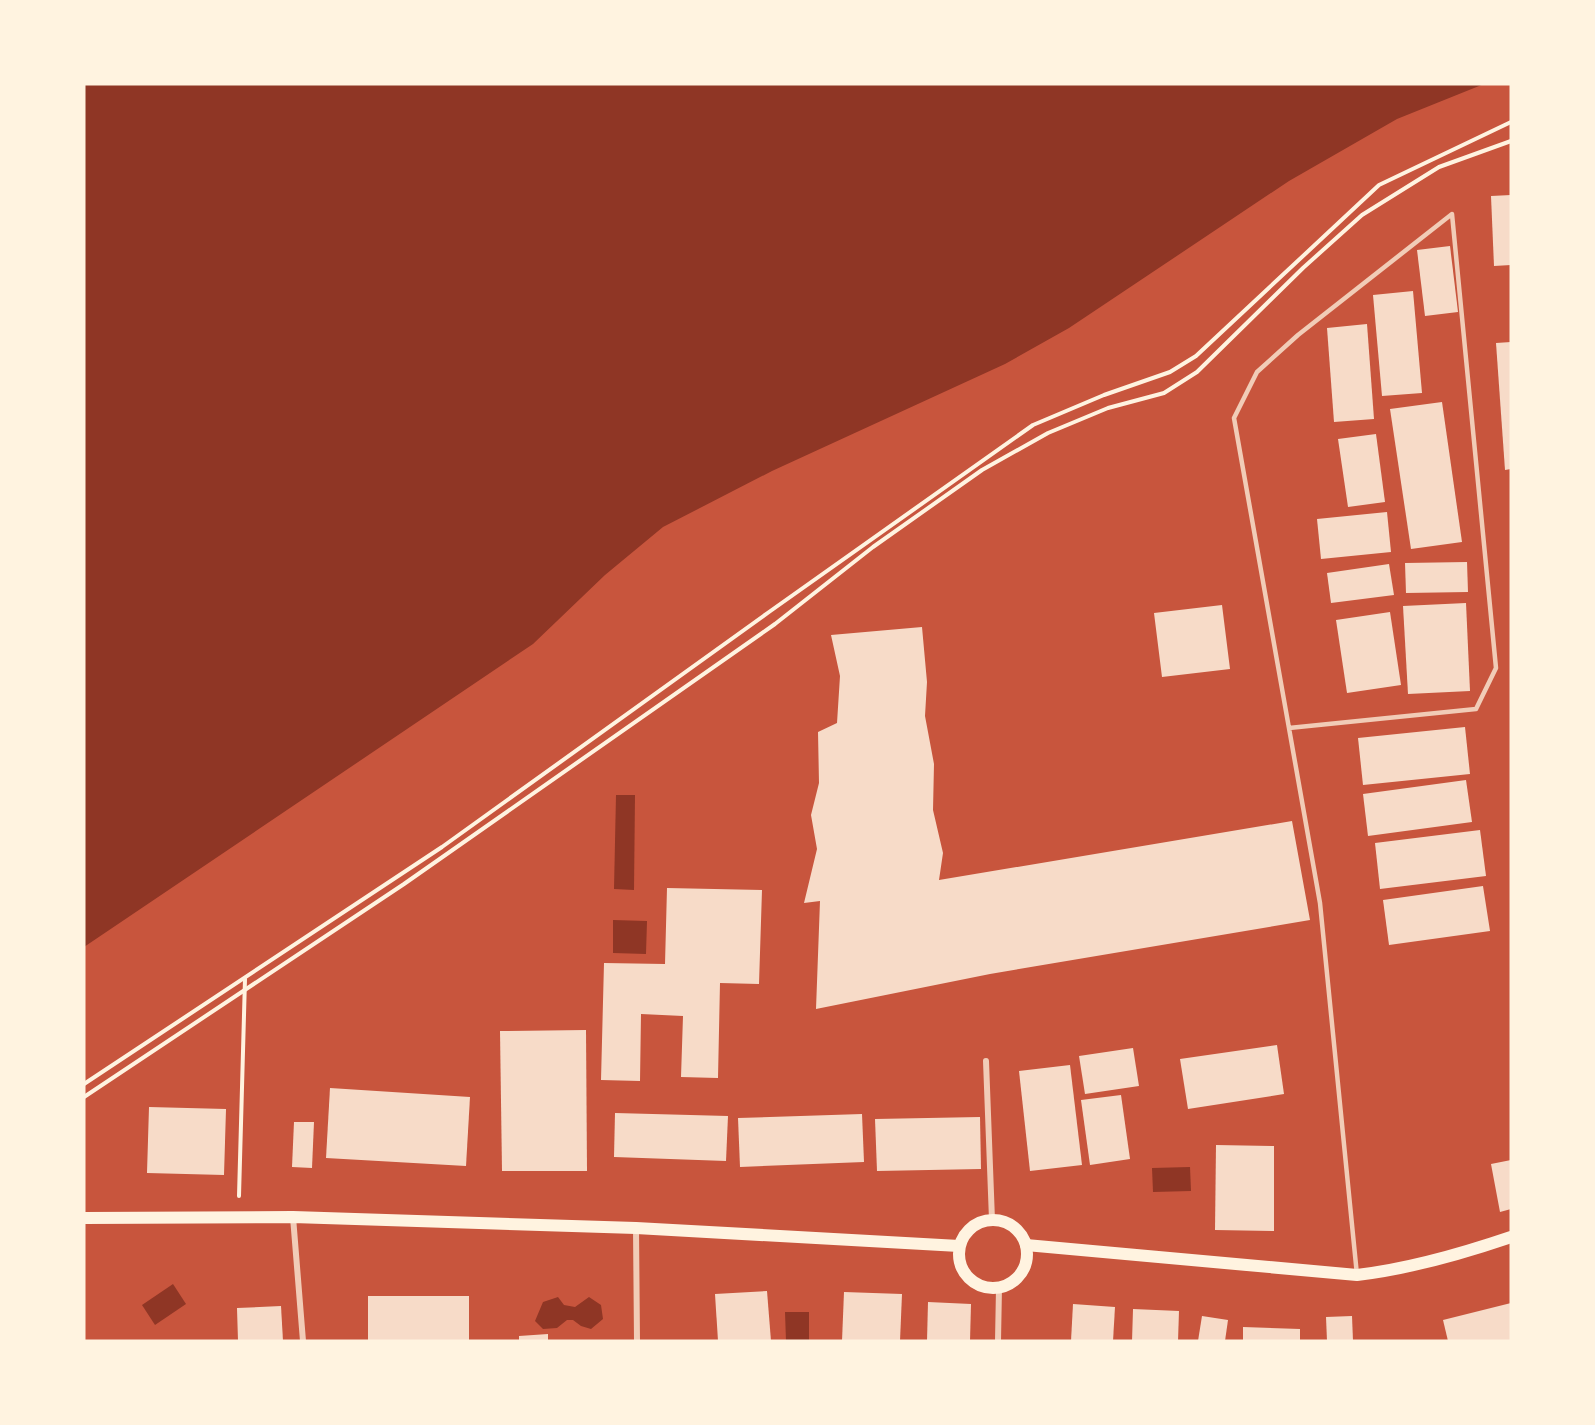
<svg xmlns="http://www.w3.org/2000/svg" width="1595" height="1425" font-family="Montserrat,sans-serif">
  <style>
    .water { fill: #8f3625 }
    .building { fill: #f7dbc8 }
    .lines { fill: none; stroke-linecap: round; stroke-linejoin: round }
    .path { stroke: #fff3e0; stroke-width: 4 }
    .service { stroke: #f1ccb7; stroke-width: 4.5 }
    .minor { stroke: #f1ccb7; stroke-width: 6 }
    .secondary { stroke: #fff3e0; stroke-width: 12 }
  </style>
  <rect width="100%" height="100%" fill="#c8553d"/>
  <g class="water">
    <polygon points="84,84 1484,84 1397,119 1289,181 1069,328 1005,364 772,471 663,527 605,575 533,644 84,947"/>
    <polygon points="616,795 635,795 634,890 614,889"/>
    <polygon points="613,920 647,921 646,954 613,953"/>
    <polygon points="1190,1167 1191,1191 1153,1192 1152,1168"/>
    <polygon points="173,1284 186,1304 155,1325 142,1305"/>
    <polygon points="558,1297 564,1305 575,1307 589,1297 601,1305 603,1319 591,1329 581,1326 573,1320 567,1320 557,1328 543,1329 535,1321 543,1302"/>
    <polygon points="785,1312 809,1312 809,1341 786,1341"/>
  </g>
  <g class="building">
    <polygon points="1511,195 1511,265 1494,266 1491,196"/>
    <polygon points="1450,246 1458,312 1425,316 1417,250"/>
    <polygon points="1413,291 1422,393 1382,396 1373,295"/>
    <polygon points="1367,324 1374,419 1334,422 1327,328"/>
    <polygon points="1511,342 1511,469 1505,470 1496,343"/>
    <polygon points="1442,402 1462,542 1411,549 1390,409"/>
    <polygon points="1376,434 1385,502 1348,507 1338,439"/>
    <polygon points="1387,512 1391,552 1321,559 1317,519"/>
    <polygon points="1467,562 1468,592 1406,593 1405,563"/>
    <polygon points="1389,564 1394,595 1331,603 1327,573"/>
    <polygon points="1466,603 1470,691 1408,694 1403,606"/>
    <polygon points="1222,605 1230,669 1162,677 1154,613"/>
    <polygon points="1390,612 1401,685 1347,693 1336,620"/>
    <polygon points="922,627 927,682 925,716 934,764 933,810 943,853 939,880 1292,821 1310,920 990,974 816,1009 820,901 804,903 817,849 811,815 819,783 818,732 837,723 840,676 831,635"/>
    <polygon points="1465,727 1470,774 1363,785 1358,738"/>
    <polygon points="1466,780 1472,822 1368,836 1363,794"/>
    <polygon points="1480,830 1486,876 1380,889 1375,843"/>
    <polygon points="1483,886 1490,931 1389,945 1383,900"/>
    <polygon points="667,888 762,890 759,984 720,983 718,1078 681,1077 683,1016 641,1014 640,1081 601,1080 604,963 665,964"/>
    <polygon points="586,1030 587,1171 502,1171 500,1031"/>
    <polygon points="1277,1045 1284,1094 1188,1109 1180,1059"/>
    <polygon points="1133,1048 1139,1086 1085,1094 1079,1056"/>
    <polygon points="1070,1065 1082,1165 1030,1171 1019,1071"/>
    <polygon points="330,1088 470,1097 466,1166 326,1158"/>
    <polygon points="1121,1095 1130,1159 1090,1165 1081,1100"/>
    <polygon points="149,1107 226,1109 224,1175 147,1173"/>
    <polygon points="615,1113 728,1116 726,1161 614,1157"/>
    <polygon points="862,1114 864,1162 740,1167 738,1118"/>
    <polygon points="980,1117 981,1169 877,1171 875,1119"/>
    <polygon points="294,1122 314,1122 312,1168 292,1167"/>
    <polygon points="1216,1145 1274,1146 1274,1231 1215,1230"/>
    <polygon points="1511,1160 1511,1209 1500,1212 1491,1164"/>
    <polygon points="767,1291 771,1341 718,1341 715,1294"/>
    <polygon points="844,1292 902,1294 900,1341 842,1341"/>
    <rect x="368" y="1296" width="101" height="45"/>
    <polygon points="928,1302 971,1304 970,1341 927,1341"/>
    <polygon points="1511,1303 1511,1341 1448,1341 1443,1320"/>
    <polygon points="1073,1304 1115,1307 1113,1341 1071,1341"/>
    <polygon points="281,1306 283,1341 238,1341 237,1308"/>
    <polygon points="1133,1309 1179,1311 1178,1341 1132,1341"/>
    <polygon points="1202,1316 1228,1320 1225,1341 1198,1341"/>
    <polygon points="1352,1316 1353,1341 1327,1341 1326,1317"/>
    <polygon points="1243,1327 1300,1329 1300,1341 1243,1341"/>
    <polygon points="548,1334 548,1341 519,1341 519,1336"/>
  </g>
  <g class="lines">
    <g class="path">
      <polyline points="84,1084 442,847 769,612 1033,425 1104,395 1170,372 1196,356 1379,185 1511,122"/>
      <polyline points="84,1097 404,884 775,624 873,547 982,470 1048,433 1108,408 1164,393 1197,372 1303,268 1362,215 1439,167 1511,141"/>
      <polyline points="239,1196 245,979"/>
    </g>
    <polyline class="service" points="1289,728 1476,709 1496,668 1452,214 1298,335 1257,372 1234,418 1320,903 1357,1275"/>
    <g class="minor">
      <polyline points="986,1061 992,1220"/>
      <polyline points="293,1217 303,1341"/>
      <polyline points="636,1228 637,1341"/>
      <polyline points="998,1341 999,1288"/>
    </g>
    <g class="secondary">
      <polyline points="84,1218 293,1217 636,1228 959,1246"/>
      <circle cx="993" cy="1254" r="34"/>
      <path d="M1026,1245L1357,1275C1409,1269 1461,1254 1511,1237"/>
    </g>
  </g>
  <rect width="1595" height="1425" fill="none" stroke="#fff3e0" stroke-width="171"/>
</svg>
